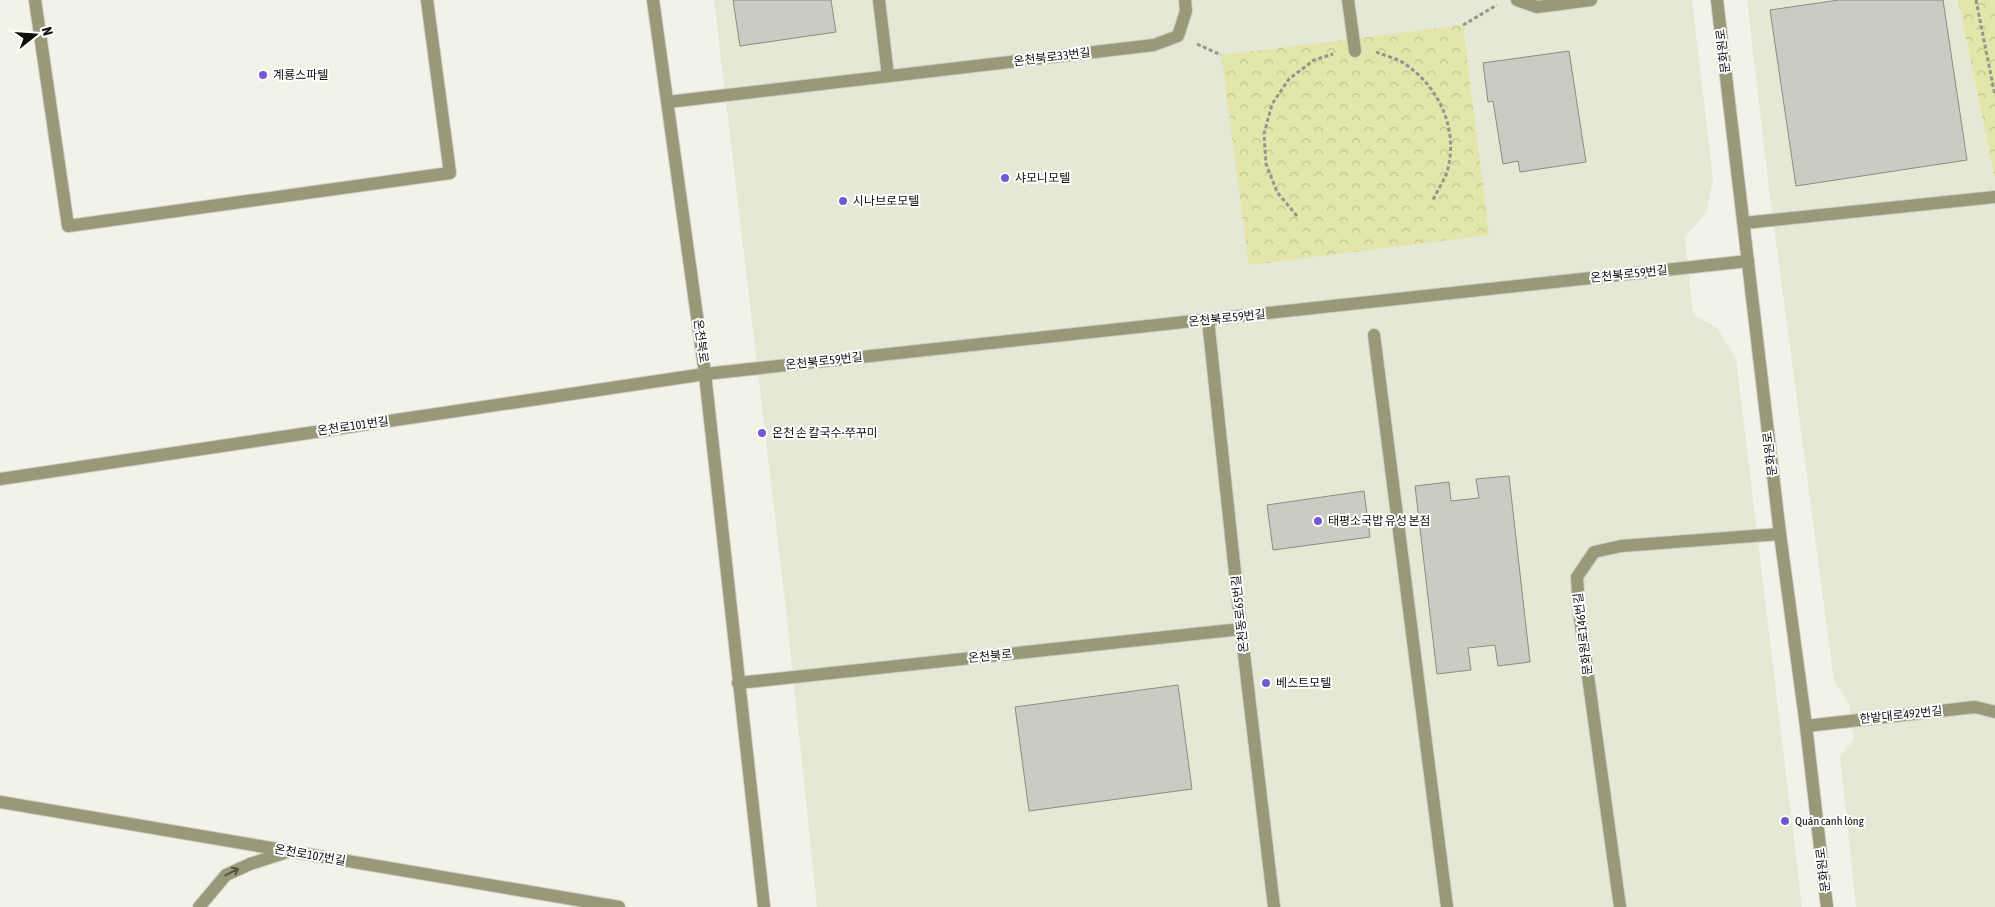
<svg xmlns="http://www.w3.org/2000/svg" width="1995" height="907" font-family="'Asap Condensed','Noto Sans KR',sans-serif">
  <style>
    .built { fill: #e6e8d6 }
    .park { fill: url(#park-crowns) }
    .building { fill: #cbcbc1; stroke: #8b8c82 }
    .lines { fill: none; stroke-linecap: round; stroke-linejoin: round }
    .minor-casing { stroke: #cecec5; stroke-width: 14 }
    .path { stroke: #96968e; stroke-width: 3; stroke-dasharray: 4 2.5; stroke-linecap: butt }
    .minor { stroke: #979979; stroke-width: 12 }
    .oneway { stroke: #525442 }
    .poi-dot { fill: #7458d2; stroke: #fff; stroke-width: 2 }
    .labels { text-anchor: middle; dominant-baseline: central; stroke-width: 4; stroke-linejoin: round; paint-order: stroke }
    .street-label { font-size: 12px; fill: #0e0e0b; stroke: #fff }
    .poi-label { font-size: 12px; fill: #0e0e0b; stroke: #fff; text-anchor: start }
  </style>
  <defs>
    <pattern id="park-crowns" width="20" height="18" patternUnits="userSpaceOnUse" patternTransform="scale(1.25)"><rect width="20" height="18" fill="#e3e6aa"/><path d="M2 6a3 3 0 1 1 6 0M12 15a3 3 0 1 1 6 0" fill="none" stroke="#c2c491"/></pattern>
  </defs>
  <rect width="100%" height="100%" fill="#f2f2e8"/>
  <g class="built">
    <polygon points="714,0 1692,0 1713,179 1706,212 1685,238 1693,314 1717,328 1736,358 1802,907 817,907 786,610"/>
    <polygon points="1747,0 1958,0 1995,179 1995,907 1856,907 1840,756 1854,740 1849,704 1834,681 1768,181"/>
  </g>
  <g class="park">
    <polygon points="1958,0 1995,0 1995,179"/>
    <polygon points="1463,25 1489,235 1249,265 1221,55"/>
  </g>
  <g class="building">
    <polygon points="733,0 831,0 836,32 740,46"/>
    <polygon points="1839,0 1943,0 1967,160 1796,186 1770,10"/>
    <polygon points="1569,51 1586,162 1520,172 1518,161 1503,164 1493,101 1488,102 1483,63"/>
    <polygon points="1509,476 1530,662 1498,666 1495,645 1468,648 1471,670 1437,674 1415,486 1449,482 1451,501 1479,498 1476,479"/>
    <polygon points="1364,491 1370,537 1273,550 1267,505"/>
    <polygon points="1178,685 1192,789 1029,811 1015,707"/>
  </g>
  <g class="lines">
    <g class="minor-casing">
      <g id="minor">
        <polyline points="35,0 68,226 450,173 427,0"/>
        <polyline points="653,0 705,374 764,907"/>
        <polyline points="879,0 888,76"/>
        <polyline points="1348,0 1355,51"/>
        <polyline points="1517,0 1537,7 1591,0"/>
        <polyline points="1717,0 1780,534 1806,726 1827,907"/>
        <polyline points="668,102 1154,45 1178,36 1186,11 1185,0"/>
        <polyline points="1744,223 1995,197"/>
        <polyline points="1208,320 1241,629 1274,907"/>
        <polyline points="1374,335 1447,907"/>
        <polyline points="0,479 705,374 1748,261"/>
        <polyline points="738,683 1241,629"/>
        <polyline points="1806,726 1975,707 1995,712"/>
        <polyline points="0,802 619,907"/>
        <polyline points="199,907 226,875 250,864 287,852"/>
        <polyline points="1620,907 1579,611 1577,577 1594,552 1621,546 1780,534"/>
      </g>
    </g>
    <g class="path">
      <polyline points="1976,0 1995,96"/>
      <polyline points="1463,25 1497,5"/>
      <polyline points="1197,44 1221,55"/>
      <path d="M1376,52C1385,56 1397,58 1405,64C1440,88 1459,130 1447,172C1444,181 1437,191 1433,200"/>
      <polyline points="1297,216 1277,192 1266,164 1264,134 1272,104 1289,79 1314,60 1333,54"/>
    </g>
    <use href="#minor" class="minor"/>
  </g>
  <defs><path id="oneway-shaft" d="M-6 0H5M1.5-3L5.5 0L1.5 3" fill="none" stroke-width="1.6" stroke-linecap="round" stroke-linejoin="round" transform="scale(1.25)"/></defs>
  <use class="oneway" href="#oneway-shaft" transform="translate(232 872) rotate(-27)"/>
  <g class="poi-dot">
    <circle cx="263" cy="75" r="5"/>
    <circle cx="1005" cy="178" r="5"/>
    <circle cx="843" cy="201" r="5"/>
    <circle cx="762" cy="433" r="5"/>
    <circle cx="1318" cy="521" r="5"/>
    <circle cx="1266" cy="683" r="5"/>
    <circle cx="1785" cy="821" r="5"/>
  </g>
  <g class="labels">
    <g class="street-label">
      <text transform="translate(1723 51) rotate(-97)">문화원로</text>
      <text transform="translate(1052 57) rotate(-7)">온천북로33번길</text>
      <text transform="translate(1629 274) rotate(-6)">온천북로59번길</text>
      <text transform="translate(1227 318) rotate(-6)">온천북로59번길</text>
      <text transform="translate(701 341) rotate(82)">온천북로</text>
      <text transform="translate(824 361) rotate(-6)">온천북로59번길</text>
      <text transform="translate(353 426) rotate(-8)">온천로101번길</text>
      <text transform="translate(1770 454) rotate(-97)">문화원로</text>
      <text transform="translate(1240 614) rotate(-96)">온천동로65번길</text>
      <text transform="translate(1583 634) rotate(-97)">문화원로146번길</text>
      <text transform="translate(990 656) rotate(-6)">온천북로</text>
      <text transform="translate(1901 715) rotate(-6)">한밭대로492번길</text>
      <text transform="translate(310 855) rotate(10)">온천로107번길</text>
      <text transform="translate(1823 870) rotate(-97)">문화원로</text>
    </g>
    <g class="poi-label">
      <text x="273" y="75">계룡스파텔</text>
      <text x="1015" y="178">샤모니모텔</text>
      <text x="853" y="201">시나브로모텔</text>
      <text x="772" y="433">온천 손 칼국수•쭈꾸미</text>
      <text x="1328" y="521">태평소국밥 유성 본점</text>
      <text x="1276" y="683">베스트모텔</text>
      <text x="1795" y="821">Quán canh lòng</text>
    </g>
  </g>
  <g transform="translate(35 35) rotate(73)" stroke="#ffffff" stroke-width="4" paint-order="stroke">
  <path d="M0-4L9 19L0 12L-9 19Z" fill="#0e0e0b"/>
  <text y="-8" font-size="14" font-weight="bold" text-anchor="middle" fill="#0e0e0b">N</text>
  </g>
</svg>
